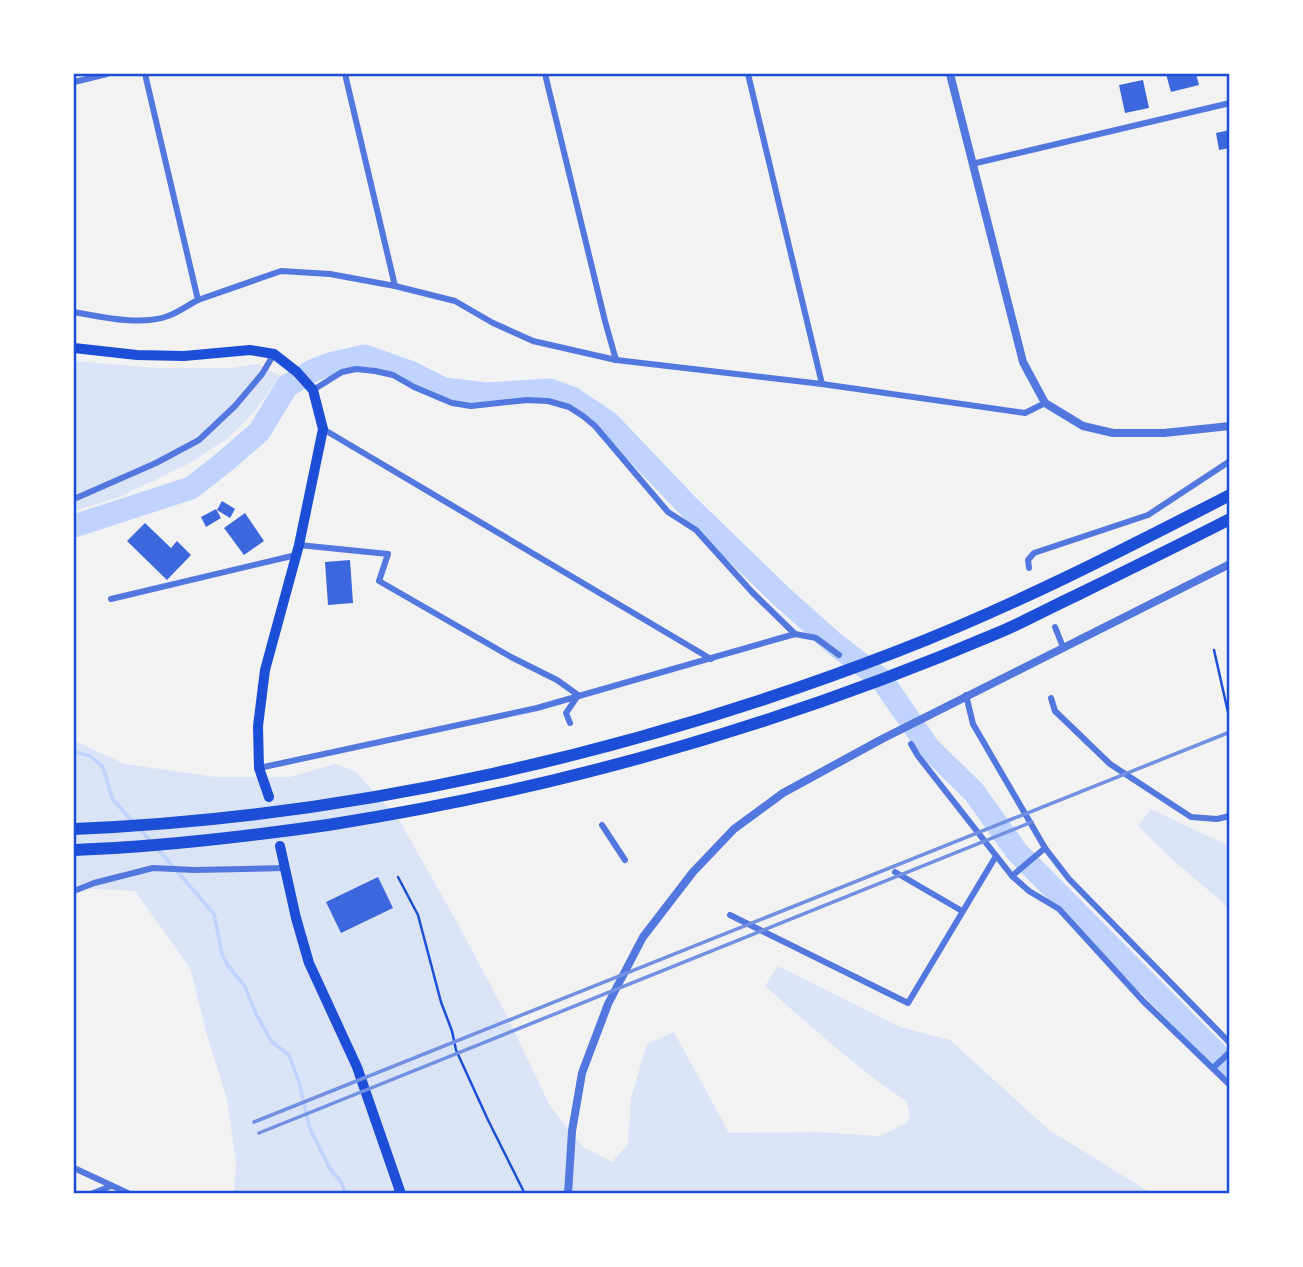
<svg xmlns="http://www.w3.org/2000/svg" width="1303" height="1267" font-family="'IBM Plex Serif',serif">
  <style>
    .green { fill: #dbe4f7 }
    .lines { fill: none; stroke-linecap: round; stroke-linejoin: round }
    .stream { stroke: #bfd3fe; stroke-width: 3.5 }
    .river { stroke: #bfd3fe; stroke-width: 23 }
    .building { fill: #3d67dc }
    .path { stroke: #1d4ed8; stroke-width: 2.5 }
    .minor { stroke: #5277de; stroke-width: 6 }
    .tertiary { stroke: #5277de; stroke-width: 8 }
    .secondary { stroke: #1d4ed8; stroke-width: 10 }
    .motorway { stroke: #1d4ed8; stroke-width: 12 }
    .rail { stroke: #7290e2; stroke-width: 3.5 }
    .neatline { fill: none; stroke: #1d4ed8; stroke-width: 2.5 }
  </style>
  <rect width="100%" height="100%" fill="#f2f2f2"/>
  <g class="green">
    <polygon points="74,361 158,368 231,368 257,364 280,376 255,411 228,438 192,462 117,498 74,511"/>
    <path d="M74,741L125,764L216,777H289L336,764L355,771L398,818L459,926L507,1016L550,1106L583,1147L612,1162L628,1144L631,1098L647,1044L674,1032L729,1133L817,1132L880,1136L906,1123L910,1117L907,1102C856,1067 811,1027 765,986L778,966L900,1027L950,1040L1049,1130L1151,1193H234L236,1162L227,1099L206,1032L190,968L135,891L74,888Z"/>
    <polygon points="1151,809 1229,846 1229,910 1220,900 1175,862 1138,826"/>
  </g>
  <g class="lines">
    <g class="stream">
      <polyline points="74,752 90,756 103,767 112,798 132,821"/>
      <polyline points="140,829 151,842"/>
      <polyline points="156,847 214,914 222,954 228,966 244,985 257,1016 272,1042 289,1055 299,1082 310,1129 329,1167 341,1182 346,1194"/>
    </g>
    <polyline class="river" points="74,526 191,488 223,463 259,432 287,386 314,370 333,363 365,356 410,372 444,389 486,394 550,390 572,398 608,422 686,504 781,596 836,645 882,680 929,748 974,792 1017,852 1230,1067"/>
  </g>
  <g class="building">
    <polygon points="1166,74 1196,74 1199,85 1171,92"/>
    <polygon points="1143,80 1149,108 1125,113 1119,85"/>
    <polygon points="1230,130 1230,148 1219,150 1216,133"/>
    <polygon points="222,501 235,509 230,518 217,510"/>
    <polygon points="216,509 221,518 206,527 201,517"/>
    <polygon points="245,513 264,541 244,555 224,528"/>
    <polygon points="145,523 171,548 177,541 191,555 167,580 127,541"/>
    <polygon points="350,560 353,603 328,605 325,562"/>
    <polygon points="378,877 393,908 341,933 326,902"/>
  </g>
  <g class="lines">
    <g class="path">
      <polyline points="1214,650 1230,721"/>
      <polyline points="398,877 418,915 441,1002 452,1031 456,1050 488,1120 525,1194"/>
    </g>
    <g class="minor">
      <polyline points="145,74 198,300 281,271 330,274 395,286 455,301 493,323 533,341 616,360 822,384 1025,413 1045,403"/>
      <polyline points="345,74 395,286"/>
      <polyline points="545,74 605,321 616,360"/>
      <polyline points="748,74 822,384"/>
      <polyline points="74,82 107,74"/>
      <polyline points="972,164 1230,103"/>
      <path d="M74,312C101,317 142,326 168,316C179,312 188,305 198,300"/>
      <polyline points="313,390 342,372 356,369 375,371 393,375 414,387 452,403 471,406 527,400 548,401 569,407 583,416 595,426 668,512 696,530 752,592 795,634"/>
      <polyline points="323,429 711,659"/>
      <polyline points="74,499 156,463 199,440 235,406 262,374 274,354"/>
      <polyline points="299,545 388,554 379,581 511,657 557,680 578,695"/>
      <polyline points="1029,568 1028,560 1034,553 1148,515 1230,461"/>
      <polyline points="111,599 296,555"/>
      <polyline points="1055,627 1063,647"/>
      <polyline points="966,695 973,724 1045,848 1069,879 1230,1043"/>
      <polyline points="1051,698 1055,711 1110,764 1191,817 1217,819 1230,816"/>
      <polyline points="570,723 566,713 577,697"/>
      <polyline points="911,744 918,756 1012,876 1029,891 1059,909 1143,1001 1230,1085"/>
      <polyline points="259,768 537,708 795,634 816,638 839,655"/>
      <polyline points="602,825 625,860"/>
      <polyline points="895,872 962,911"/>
      <polyline points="1012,876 1045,848"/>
      <polyline points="74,891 94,883 153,868 194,870 285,868"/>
      <polyline points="730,915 908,1003 996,856"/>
      <polyline points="1213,1068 1230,1052"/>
      <polyline points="74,1168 130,1194"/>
      <polyline points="91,1194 111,1186"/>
    </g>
    <g class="tertiary">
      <polyline points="950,74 1023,362 1045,403 1083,426 1113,433 1164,433 1230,426"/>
      <polyline points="568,1194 572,1131 582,1073 608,1004 643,937 693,872 734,829 783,793 882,739 1230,564"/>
    </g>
    <g class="secondary">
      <polyline points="74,348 137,355 184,356 250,350 274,354 297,372 313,390 323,429 299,545 265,670 258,726 259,768 269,797"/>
      <polyline points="280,846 296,918 309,963 357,1067 401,1194"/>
    </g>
    <g class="motorway">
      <path d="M74,829C353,818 638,752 898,651C1012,607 1121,551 1230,495"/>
      <path d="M74,850C159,847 244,837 328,825C559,789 785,724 1000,632C1026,621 1051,607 1077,595C1128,570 1179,545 1230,519"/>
    </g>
    <g class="rail">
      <polyline points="254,1122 1230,732"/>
      <polyline points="259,1133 1032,822"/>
    </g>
  </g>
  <rect width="1303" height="1267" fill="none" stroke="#ffffff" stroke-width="150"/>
  <rect x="75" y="75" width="1153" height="1117" class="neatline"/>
</svg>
